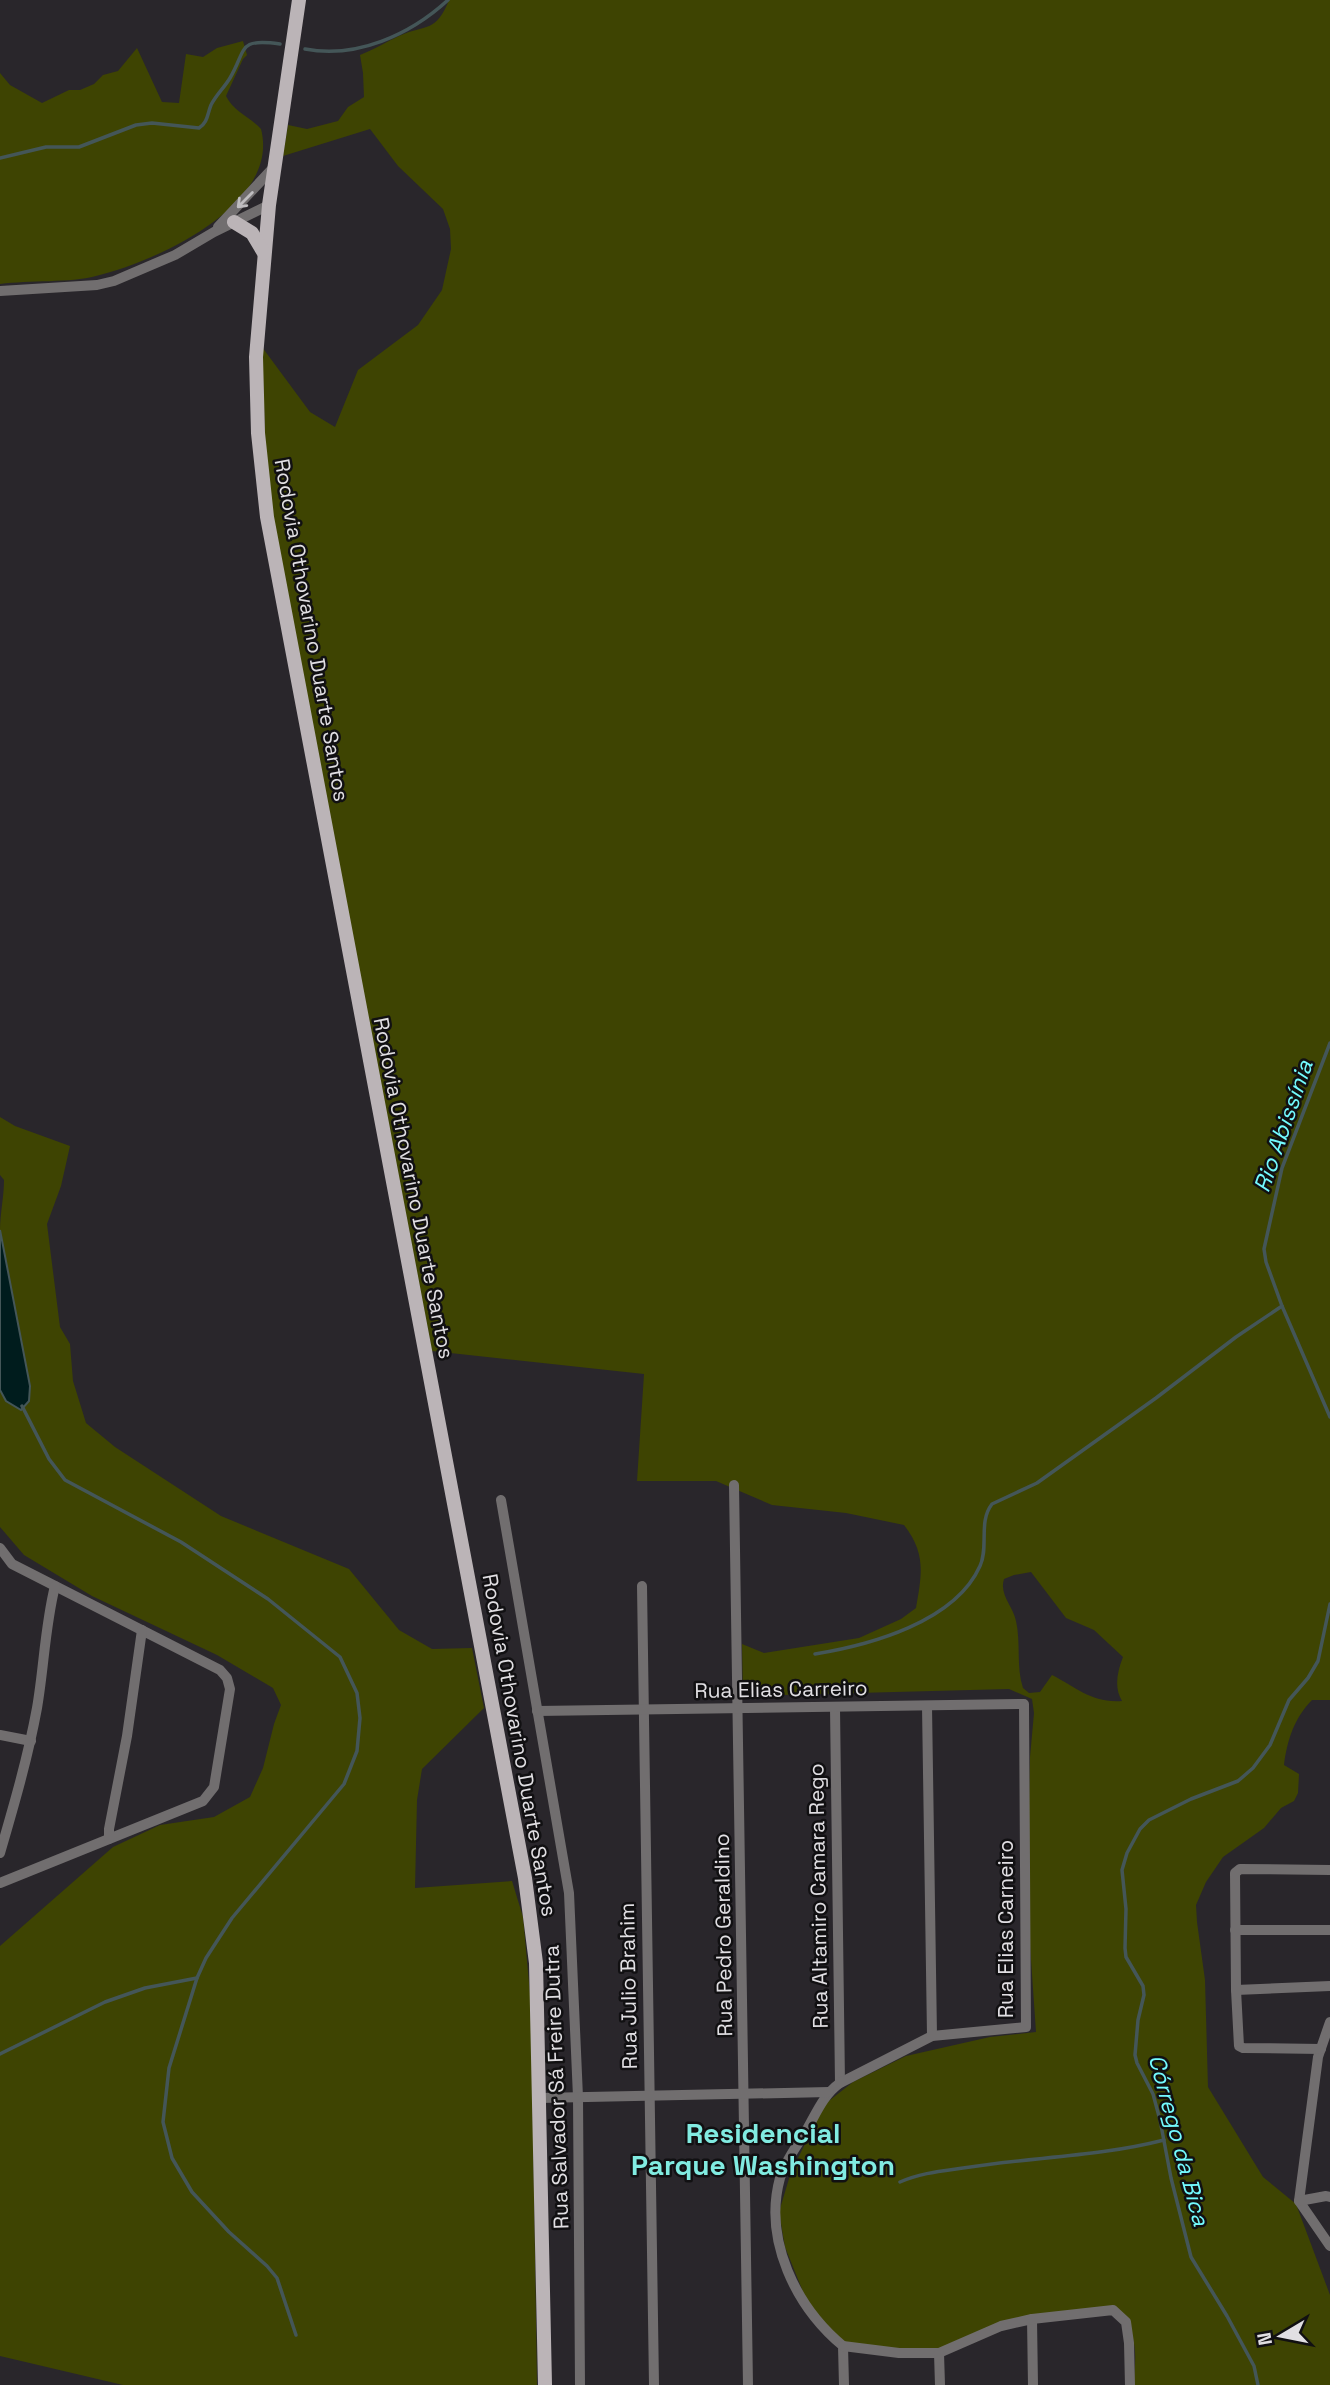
<svg xmlns="http://www.w3.org/2000/svg" width="1330" height="2385" font-family="'Space Grotesk',sans-serif">
  <style>
    .green { fill: #3e4402; fill-rule: evenodd }
    .water { fill: #001c1d; stroke: #445658; stroke-width: 2 }
    .lines { fill: none; stroke-linecap: round; stroke-linejoin: round }
    .stream { stroke: #445658; stroke-width: 3.5 }
    .minor { stroke: #716e6f; stroke-width: 10 }
    .major { stroke: #bbb4b7; stroke-width: 14 }
    .oneway { stroke: #bfbdc0 }
    .labels { text-anchor: middle; dominant-baseline: central; stroke-width: 5; stroke-linejoin: round; paint-order: stroke }
    .street-label { font-size: 21px; fill: #e1dfe3; stroke: #111012 }
    .water-label { font-size: 23px; font-style: italic; fill: #73fafe; stroke: #111012 }
    .district-label { font-size: 28px; font-weight: bold; fill: #81ebe1; stroke: #111012 }
  </style>
  <rect width="100%" height="100%" fill="#29262b"/>
  <g class="green">
    <path d="M449,0H1330V1700H1312C1294,1718 1287,1741 1284,1765L1299,1774L1298,1793L1294,1801L1281,1808L1264,1828L1223,1857L1206,1882L1196,1905L1197,1922L1205,1980L1208,2087L1263,2177L1296,2204L1330,2295V2385H1134C1135,2355 1140,2339 1119,2315L1044,2313L945,2347L921,2352L844,2344L808,2304L785,2247L779,2212L791,2172L825,2104L853,2082L906,2056L990,2037L1036,2032L1027,1902L1030,1757L1034,1713L1032,1699L1009,1689L743,1696L742,1644L764,1653L859,1638L901,1619L916,1608C922,1574 926,1553 904,1525L846,1513L772,1505L716,1481H637L644,1374L432,1351L267,492L262,347L310,412L335,427L358,370L418,325L442,290L451,249L450,229L443,209L398,166L370,129L283,156L288,125L307,129L338,121L348,107L364,97L363,73L360,55C373,50 386,42 399,36C426,24 436,33 449,0ZM1031,1572L1066,1618L1094,1630L1123,1657C1117,1672 1114,1688 1122,1701C1091,1703 1078,1688 1052,1675L1040,1692L1029,1693L1023,1688C1016,1667 1021,1643 1016,1621C1013,1606 999,1595 1004,1579L1014,1575Z"/>
    <path d="M243,41L247,55L243,59L226,96C234,112 249,116 261,129C281,205 155,262 96,276C70,283 29,280 0,284V73L10,85L42,103L69,90H80L94,84L103,75L118,71L137,48L162,102L179,103L186,54L203,57L217,48Z"/>
    <path d="M0,1117L15,1126L70,1146L61,1186L47,1224L60,1327L70,1344L73,1381L86,1423L115,1447L221,1516L349,1569L399,1630L432,1649L472,1648L484,1708L422,1769L417,1800L415,1888L512,1881L523,1917L531,2005L537,2385H123L0,2356V1946L113,1847L160,1825L214,1817L250,1797L263,1768L274,1724L281,1705L273,1688L217,1655L92,1596L24,1555L0,1527V1390L6,1401L30,1386L0,1230C0,1213 4,1197 4,1180L0,1175Z"/>
  </g>
  <polygon class="water" points="0,1230 30,1386 29,1401 21,1410 6,1401 0,1390"/>
  <g class="lines">
    <g class="stream">
      <path d="M305,49C356,59 410,35 448,0"/>
      <path d="M0,158L46,147H79L136,125L152,123L199,128C208,122 207,115 211,105C216,95 224,88 230,78C247,49 237,38 280,44"/>
      <polyline points="1330,1043 1282,1168 1264,1249 1266,1262 1282,1306 1330,1417"/>
      <polyline points="22,1406 49,1459 65,1480 181,1542 268,1599 340,1657 357,1693 360,1718 357,1751 344,1784 232,1918 206,1958 197,1978 169,2068 163,2122 172,2158 192,2192 229,2232 267,2266 277,2278 296,2335"/>
      <path d="M815,1654C870,1645 955,1622 980,1566C989,1547 978,1522 992,1504L1037,1483L1156,1398L1236,1337L1282,1306"/>
      <polyline points="0,2054 105,2002 145,1988 197,1978"/>
      <path d="M900,2182C920,2173 942,2171 963,2168C1030,2157 1098,2157 1164,2140"/>
      <polyline points="1258,2385 1254,2366 1227,2316 1191,2257 1171,2178 1160,2120 1153,2094 1137,2063 1135,2055 1138,2020 1144,1995 1143,1986 1126,1957 1125,1948 1126,1909 1122,1870 1127,1853 1140,1829 1149,1820 1191,1799 1238,1781 1253,1768 1270,1745 1289,1700 1308,1678 1318,1661 1330,1604"/>
    </g>
    <g class="minor">
      <polyline points="218,227 274,167"/>
      <polyline points="0,291 97,285 114,281 175,255 214,232 269,205"/>
      <polyline points="734,1485 748,2385"/>
      <polyline points="501,1500 569,1893 578,2097 580,2385"/>
      <polyline points="0,1548 12,1564 220,1670 227,1678 230,1689 214,1787 203,1801 0,1883"/>
      <polyline points="642,1586 654,2385"/>
      <polyline points="927,1706 932,2036"/>
      <polyline points="835,1708 840,2083"/>
      <path d="M537,1711L1024,1704L1026,2027L932,2036L840,2083C823,2095 816,2114 806,2131C797,2146 785,2161 780,2178C763,2240 796,2307 843,2346L844,2385"/>
      <polyline points="0,1735 31,1741"/>
      <polyline points="109,1839 109,1829 127,1736 142,1630"/>
      <path d="M0,1853C14,1805 28,1757 37,1708C44,1667 45,1626 55,1586"/>
      <polyline points="1235,1930 1330,1930"/>
      <polyline points="1236,1990 1330,1986"/>
      <polyline points="1330,2022 1318,2057 1299,2201 1330,2246"/>
      <polyline points="1321,2049 1243,2048 1239,2046 1236,1990 1235,1873 1240,1869 1330,1870"/>
      <polyline points="540,2098 829,2092"/>
      <polyline points="1299,2201 1326,2196 1330,2197"/>
      <polyline points="1032,2319 1033,2385"/>
      <polyline points="843,2346 899,2353 939,2353 1001,2326 1032,2319 1113,2310 1126,2322 1129,2343 1130,2385"/>
      <polyline points="939,2353 940,2385"/>
    </g>
    <g class="major">
      <polyline points="299,0 269,205 256,357 258,433 267,517 525,1878 536,1963 545,2385"/>
      <polyline points="234,222 252,233 264,253"/>
    </g>
  </g>
  <defs><path id="oneway-shaft" d="M-6 0H5M1.5-3L5.5 0L1.5 3" fill="none" stroke-width="1.6" stroke-linecap="round" stroke-linejoin="round" transform="scale(1.75)"/></defs>
  <use class="oneway" href="#oneway-shaft" transform="translate(245 200) rotate(135)"/>
  <g class="labels">
    <g class="street-label">
      <text transform="translate(312 630) rotate(80)">Rodovia Othovarino Duarte Santos</text>
      <text transform="translate(414 1188) rotate(79)">Rodovia Othovarino Duarte Santos</text>
      <text transform="translate(781 1689) rotate(-1)">Rua Elias Carreiro</text>
      <text transform="translate(520 1745) rotate(80)">Rodovia Othovarino Duarte Santos</text>
      <text transform="translate(818 1896) rotate(-91)">Rua Altamiro Camara Rego</text>
      <text transform="translate(1005 1929) rotate(-90)">Rua Elias Carneiro</text>
      <text transform="translate(723 1935) rotate(-91)">Rua Pedro Geraldino</text>
      <text transform="translate(628 1986) rotate(-91)">Rua Julio Brahim</text>
      <text transform="translate(556 2087) rotate(-92)">Rua Salvador Sá Freire Dutra</text>
    </g>
    <g class="water-label">
      <text transform="translate(1283 1126) rotate(-71)">Rio Abissínia</text>
      <text transform="translate(1179 2140) rotate(75)">Córrego da Bica</text>
    </g>
    <g class="district-label">
      <text x="763" y="2133">Residencial<tspan x="763" dy="32">Parque Washington</tspan></text>
    </g>
  </g>
  <g transform="translate(1281 2336) rotate(260)" stroke="#111012" stroke-width="5" paint-order="stroke">
  <path d="M0-5L12 26L0 18L-12 26Z" fill="#e1dfe3"/>
  <text y="-10" font-size="19" font-weight="bold" text-anchor="middle" fill="#e1dfe3">N</text>
  </g>
</svg>
